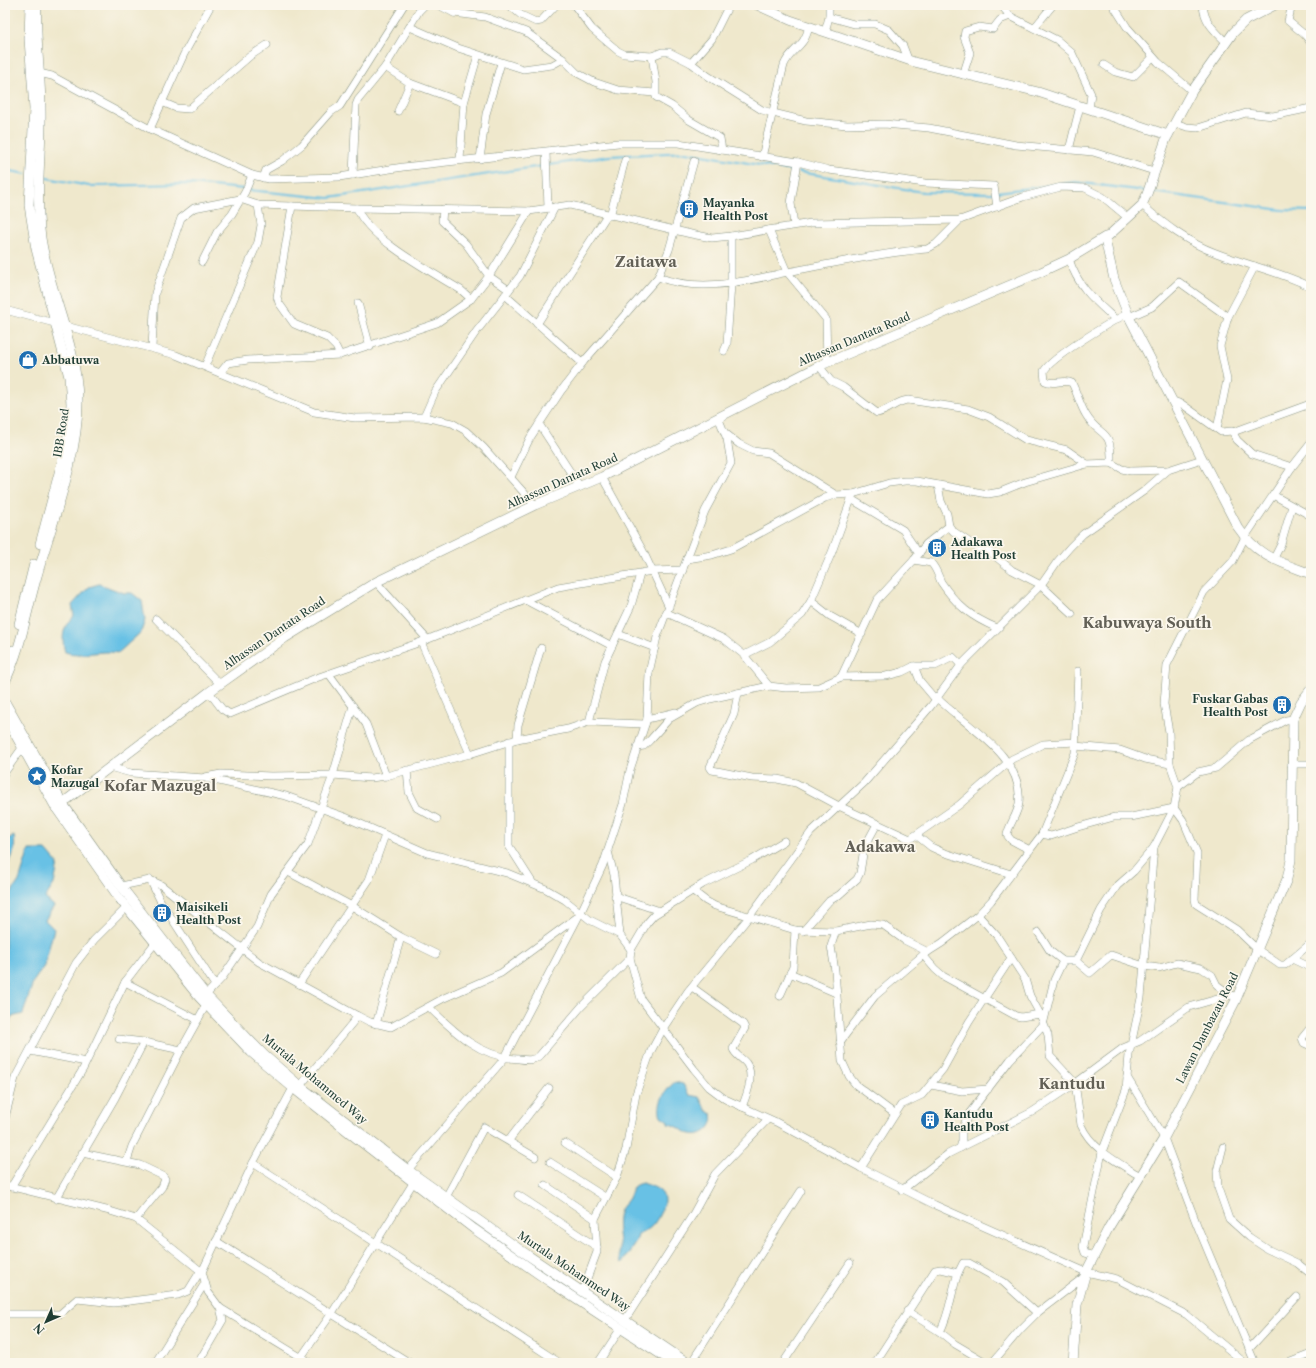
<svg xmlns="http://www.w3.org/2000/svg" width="1316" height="1368" font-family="'Libre Caslon Text',serif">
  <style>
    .water { fill: #68c1e5; stroke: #447f8c }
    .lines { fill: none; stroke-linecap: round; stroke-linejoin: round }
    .stream { stroke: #68c1e5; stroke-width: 2 }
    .street-casing { stroke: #879280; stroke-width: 8 }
    .secondary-casing { stroke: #879280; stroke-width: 10 }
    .street { stroke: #fff; stroke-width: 7 }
    .secondary { stroke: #fff; stroke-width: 9 }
    .labels { text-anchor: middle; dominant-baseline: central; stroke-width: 3.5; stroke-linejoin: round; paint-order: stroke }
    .poi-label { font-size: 11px; font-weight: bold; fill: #1f3d34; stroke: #fbf7ec; text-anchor: start }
    .street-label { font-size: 11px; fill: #1f3d34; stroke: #fbf7ec }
    .district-label { font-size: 15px; font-weight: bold; fill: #626056; stroke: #fbf7ec }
  </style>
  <rect width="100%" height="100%" fill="#fbf7ec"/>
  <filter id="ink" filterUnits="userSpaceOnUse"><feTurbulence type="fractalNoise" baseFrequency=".025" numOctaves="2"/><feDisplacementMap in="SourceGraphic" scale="8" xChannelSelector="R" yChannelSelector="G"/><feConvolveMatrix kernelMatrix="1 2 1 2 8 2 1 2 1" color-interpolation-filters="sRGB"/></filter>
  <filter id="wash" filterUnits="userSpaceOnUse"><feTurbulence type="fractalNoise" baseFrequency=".012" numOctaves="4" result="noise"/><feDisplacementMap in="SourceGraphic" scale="16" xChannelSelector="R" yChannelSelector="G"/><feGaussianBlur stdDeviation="0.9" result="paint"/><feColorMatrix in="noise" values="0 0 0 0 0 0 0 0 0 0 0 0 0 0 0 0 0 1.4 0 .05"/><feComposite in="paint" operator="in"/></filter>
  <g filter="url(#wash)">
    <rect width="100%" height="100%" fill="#efe8cc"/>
    <g class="water">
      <path d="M99,584L124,593H132L142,601L145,620L141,632L118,653C100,649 82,658 65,652C61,638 63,625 74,616L72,605L89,587Z"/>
      <path d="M14,836C16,848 13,858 5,869V840Z"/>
      <polygon points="29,850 46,850 58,864 54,884 45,898 54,906 45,920 54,929 44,966 33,982 23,1014 11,1017 7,1033 5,1034 5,902 19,881"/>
      <path d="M675,1082L683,1084L689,1095L699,1097L706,1110L712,1114C715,1126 704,1137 691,1134C681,1132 680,1125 668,1124V1121L661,1116C656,1104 666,1089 675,1082Z"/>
      <path d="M642,1183C660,1188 670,1194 660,1213C658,1218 655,1223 652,1226C648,1230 643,1232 638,1235L636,1242L622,1263L620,1261L619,1256C621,1241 614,1224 620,1210C622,1205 627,1202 629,1198C634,1188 630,1186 642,1183Z"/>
    </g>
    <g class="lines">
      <g class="stream">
        <polyline points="5,170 27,174"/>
        <polyline points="799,172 923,192 993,193"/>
        <polyline points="42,177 89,186 189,184 244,189"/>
        <polyline points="248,190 329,198 609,156 686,152 794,171"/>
        <polyline points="997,192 1075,182 1145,191"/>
        <polyline points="1152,192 1282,210 1311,211"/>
      </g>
    </g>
  </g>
  <g filter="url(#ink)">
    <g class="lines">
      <g class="street-casing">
        <g id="street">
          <polyline points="438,5 454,13 485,17 526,32 563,59 577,73 594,82 618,90 655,93"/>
          <polyline points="509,5 521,15 536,22 541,21 556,5"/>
          <polyline points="574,5 592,29 618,51 624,54 652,56 662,52 669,52 691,63 708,76 762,110 773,113 806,121 847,125 884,124 929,128 1016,145 1093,152 1154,171"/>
          <polyline points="1001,5 1010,16 1057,40 1072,53 1091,94 1089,109"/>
          <polyline points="1113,5 1127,27 1158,62 1192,91"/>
          <path d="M1203,5C1204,22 1215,31 1226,42"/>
          <polyline points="1292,5 1288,21 1305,35 1311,43"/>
          <polyline points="454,13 461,5"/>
          <polyline points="829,17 854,24 875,24 889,30 903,46 908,59"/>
          <polyline points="410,27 458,48 523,69 552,65 563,59"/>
          <polyline points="1034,28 1053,5"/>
          <polyline points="825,32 829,17 829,5"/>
          <polyline points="1305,35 1311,29"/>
          <polyline points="652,56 656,82 656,97 672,106 689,120 720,138 722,150"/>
          <polyline points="691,63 712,39 729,5"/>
          <polyline points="1104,65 1115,72 1133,77 1153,57"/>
          <polyline points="385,67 410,83 464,103"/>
          <polyline points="39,73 52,76 150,129 252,175 269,179 339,177 403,167 618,143 678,143 798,162 829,170 925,183 994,186 997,207"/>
          <polyline points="963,75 970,53 964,37 965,31 979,27 993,29 1000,20 1010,16"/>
          <polyline points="162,102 176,108 189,109 250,56 267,45"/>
          <polyline points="398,111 410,83"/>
          <polyline points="1175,123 1187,127 1198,128 1246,113 1273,116 1311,108"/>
          <polyline points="150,129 184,54 211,5"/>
          <polyline points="1069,150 1080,106"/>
          <polyline points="546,152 548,208"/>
          <path d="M762,157L784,65C791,48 805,48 809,26"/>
          <polyline points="480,159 486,114 501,63"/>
          <polyline points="460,160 464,103 478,55"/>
          <polyline points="353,175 356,105 358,100 385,67 419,11 425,5"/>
          <polyline points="263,178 266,170 282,161 302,145 331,112 340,106 404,5"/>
          <path d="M1142,205C1164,224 1188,243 1216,253C1247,265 1281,272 1311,287"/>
          <polyline points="292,206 277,297 279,303 294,324 327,338 336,347 340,355"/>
          <path d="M357,208C368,239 432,272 461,290L471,299"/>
          <polyline points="443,209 442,221 466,244 489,276 509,290"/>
          <polyline points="610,216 625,160"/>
          <polyline points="794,225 791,203 798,162"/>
          <polyline points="769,230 787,272 826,319 827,363"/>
          <path d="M1069,259C1078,287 1094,300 1115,319"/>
          <polyline points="202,262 217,232 232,214 245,192 252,175"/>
          <path d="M658,277C702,294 748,280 793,271C835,263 885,252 927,249L936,244L960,220"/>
          <polyline points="505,295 582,363"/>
          <polyline points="358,303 370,347"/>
          <polyline points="5,310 176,355 314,412 355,418 424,417 452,423 466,431 484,448 535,505"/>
          <polyline points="1129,317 1152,307 1179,282 1228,317"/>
          <polyline points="537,324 607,215"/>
          <polyline points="152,347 155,293 181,218 194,208 240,199 258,205 357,208 529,211 570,205 691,234 712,238 731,236 811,223 960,220 1023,197 1061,187 1085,188 1103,197 1127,217"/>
          <polyline points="724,351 727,344 731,284 731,236"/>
          <polyline points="205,366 258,242 261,225 258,205"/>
          <path d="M819,366L831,381L843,387L877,413C889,411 896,401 908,400L968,409L989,417L1026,440L1067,450L1087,464"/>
          <polyline points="220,373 228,363 248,360 340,355 437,323 471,299 489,276 529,211"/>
          <polyline points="1173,401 1182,404 1221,432 1232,431 1237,440 1252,454 1292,467"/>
          <polyline points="424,417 435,392 476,332 520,276 555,207"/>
          <polyline points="539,424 580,487"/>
          <polyline points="1217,429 1227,380 1220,346 1228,317 1255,266"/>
          <polyline points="1233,432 1310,404"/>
          <polyline points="725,433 739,444 753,451 769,453 836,495"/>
          <path d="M1111,463C1112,426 1100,439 1086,415C1080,405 1077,393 1072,383C1063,378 1054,386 1045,381L1044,371C1052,357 1110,322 1127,314"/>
          <polyline points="511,477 530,438 561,391 584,361 658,277 669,250 694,161"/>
          <polyline points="602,477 643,551 669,607"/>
          <polyline points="938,485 941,501 947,514 949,526 953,531 979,549 990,552 1012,570 1041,585 1072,614"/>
          <polyline points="1273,495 1311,516"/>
          <polyline points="851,499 903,530 919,554"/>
          <polyline points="687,559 712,555 731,549 825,498 836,495 853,494 889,483 905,481 917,481 988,494 1000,492 1025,482 1087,464 1111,463 1122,469 1131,471 1168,470"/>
          <path d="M914,560L931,563C936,568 938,575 941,582C957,606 971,617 997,628"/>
          <polyline points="1273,560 1281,544 1292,506"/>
          <polyline points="376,582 427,639"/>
          <polyline points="525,600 612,646"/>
          <polyline points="811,601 830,616 862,634"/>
          <polyline points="667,613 724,639 744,655 769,686"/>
          <polyline points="156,619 220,684"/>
          <polyline points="618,634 655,648"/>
          <polyline points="421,642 470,754"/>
          <polyline points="744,655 770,642 802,615 811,601 832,552 853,494"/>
          <polyline points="914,666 920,681 936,700"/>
          <polyline points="329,674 366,724 386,776"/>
          <polyline points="841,677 877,600 914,560 926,544 949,526"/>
          <polyline points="209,692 222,709 230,714 316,678 421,642 558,587 652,571 683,570"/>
          <polyline points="738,693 734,714 710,767 712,770 752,778 777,779 796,783 839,806 910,839 959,805 1012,759 1043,744 1075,742"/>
          <path d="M937,698C966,727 1024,755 1019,803C1018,814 1009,824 1007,835L1011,840L1030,850"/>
          <polyline points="647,719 676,712"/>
          <polyline points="589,722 605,661 631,606 640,574"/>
          <polyline points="517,739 518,725 541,648"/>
          <polyline points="509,741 509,846 532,882"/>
          <polyline points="1075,746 1120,750 1145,759 1170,764"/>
          <polyline points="637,747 644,746 650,740 669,719 697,703 710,699 769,686 786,688 819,687 841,677 886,676 902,672 914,666 935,666 953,657 961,665"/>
          <polyline points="1291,764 1311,764"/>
          <polyline points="109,767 131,773 205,778 286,796 345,817 427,853 507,873 546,889 565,900 590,920 620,935 631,950 630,958 641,999 694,1069 709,1087 725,1099 776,1122 861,1168 935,1205 1086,1272 1117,1279 1187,1315 1245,1363"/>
          <polyline points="407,770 409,792 417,808 437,819"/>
          <polyline points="5,772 22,748"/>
          <polyline points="205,777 221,774 271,776 333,775 371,778 386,776 470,754 517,739 568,729 589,722 645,724"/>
          <polyline points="1178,787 1198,772 1216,768 1249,740 1286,720 1293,719"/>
          <polyline points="1174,808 1183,820 1197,853 1195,899 1196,904 1237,930 1258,950 1280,965 1285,965 1311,943"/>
          <polyline points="1042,834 1051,836 1078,827 1114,817 1131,817 1174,808"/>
          <polyline points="916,835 931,847 942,852 1011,874"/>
          <polyline points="608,851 614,875 620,935"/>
          <polyline points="288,872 352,906 401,937 376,1024"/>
          <polyline points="150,880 161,902 215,985"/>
          <polyline points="121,886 150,880 161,885 259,962 358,1016 370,1022 391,1027 444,998 501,973 576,918"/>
          <polyline points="693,891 706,901 715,906 795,930 836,931 871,924 883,925 904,940 928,952"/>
          <polyline points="615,896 660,911"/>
          <path d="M978,915L997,936L1025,979L1030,996L1040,1014L1048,1035L1050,1056L1075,1083L1081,1125C1091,1149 1119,1163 1140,1176"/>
          <polyline points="803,931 829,901 839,895 857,879 860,873 864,848 877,824"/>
          <polyline points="836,931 831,946 835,971 842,1061 849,1076 856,1085 895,1114"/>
          <polyline points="1038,932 1050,951 1063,961 1076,961 1090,973 1111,955 1144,966 1159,968 1177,963 1201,968 1212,975 1217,985 1231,995"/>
          <polyline points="401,937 436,954"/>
          <polyline points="631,950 647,923 654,915 703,884 752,860 784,841"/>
          <polyline points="923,955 935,969 943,976 1016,1016 1021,1017 1040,1014"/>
          <polyline points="1292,959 1311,968"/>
          <polyline points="1076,961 1101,910 1117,886 1134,871 1154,847 1174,808 1178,787 1170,764 1169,732 1164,704 1167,665 1204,592 1233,561 1245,537 1292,467 1311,443"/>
          <polyline points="790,973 836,993"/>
          <polyline points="125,982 198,1020"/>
          <polyline points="299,984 369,880 385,835"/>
          <path d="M692,987L743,1024L745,1028L733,1049C735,1055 742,1058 746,1063C755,1075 747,1094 742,1107"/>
          <polyline points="206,995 222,978 257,927 271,894 308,844 333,775 353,706"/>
          <polyline points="780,996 793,967 795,930"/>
          <path d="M429,1007C454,1032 481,1058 519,1059C526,1060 533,1061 539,1056L581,1007L630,958"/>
          <polyline points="1311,1027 1302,1038 1304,1043 1311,1046"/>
          <polyline points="119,1039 144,1042 181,1050"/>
          <polyline points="840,1042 875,996 923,955 942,943 978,915 991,901 1042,834 1075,753 1078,671"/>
          <polyline points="30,1051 86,1062"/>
          <polyline points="1127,1077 1164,1138 1197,1225 1255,1363"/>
          <polyline points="931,1085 962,1091 988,1089"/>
          <polyline points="300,1086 358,1016"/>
          <polyline points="5,1118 15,1078 76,963 94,940 126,908"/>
          <polyline points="509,1140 549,1088"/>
          <polyline points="565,1143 617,1177"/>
          <polyline points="1223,1147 1217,1171 1218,1188 1229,1219 1249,1237 1267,1249 1297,1263 1311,1274"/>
          <polyline points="960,1148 962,1141 962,1130 968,1115 1010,1060 1043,1025 1054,980 1063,961"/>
          <polyline points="82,1153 140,1165 163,1176 165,1179 162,1187 136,1219"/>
          <polyline points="127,1161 132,1146 181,1050 206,1005"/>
          <polyline points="550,1162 605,1197"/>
          <polyline points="253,1163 560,1363"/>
          <polyline points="861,1168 901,1105 922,1095 943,1069 969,1022 1011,958"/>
          <polyline points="408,1170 504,1059 581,912 603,865 623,804 630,770 647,719 649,673 657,637 705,511 731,463 727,439 718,417"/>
          <polyline points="5,1185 110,1211 136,1219 202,1272"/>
          <polyline points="545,1185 595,1219"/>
          <polyline points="11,1187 83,1069 125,982 155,943"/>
          <polyline points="902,1190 948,1154 1032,1112 1073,1085 1123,1048 1140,1041 1189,1007 1231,995 1237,997"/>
          <polyline points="518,1195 597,1247"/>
          <polyline points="446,1197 484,1127 535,1157"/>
          <polyline points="56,1199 115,1098 144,1042"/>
          <polyline points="216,1241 410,1363"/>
          <polyline points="1094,1256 1085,1253 1083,1247 1102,1152 1126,1090 1129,1055 1141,998 1154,847"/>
          <polyline points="582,1292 597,1252 595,1219 617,1177 626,1149 636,1094 651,1051 664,1027 688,991 749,917 811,832 864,783 931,706 961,665 1041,585 1057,562 1070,547 1083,534 1144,491 1168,470 1202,459"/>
          <polyline points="220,1308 310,1363"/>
          <polyline points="907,1311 940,1332 955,1344 987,1363"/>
          <polyline points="5,1314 60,1314 77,1299 114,1303 178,1295 188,1291 201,1270"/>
          <polyline points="625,1320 692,1216 715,1174 768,1119"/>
          <path d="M940,1332C950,1313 951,1293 958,1273"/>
          <polyline points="1250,1348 1297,1297"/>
          <polyline points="155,1363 205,1283"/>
          <polyline points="198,1363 223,1320 220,1308 208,1292 202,1272 253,1163 293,1088"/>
          <polyline points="297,1363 332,1313 413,1183"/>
          <polyline points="598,1363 621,1328"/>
          <polyline points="691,1363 801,1191"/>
          <polyline points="783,1363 850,1263"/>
          <polyline points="875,1363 935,1270 941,1269 958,1273 963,1263 969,1263 1003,1282 1037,1313 1084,1277"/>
          <polyline points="992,1363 1020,1330 1037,1313"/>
          <polyline points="1288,1363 1311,1354"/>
        </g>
      </g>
      <g class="secondary-casing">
        <g id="secondary">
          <polyline points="30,5 29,39 34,109 29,205 36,249 69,377 71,404 67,443 40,544"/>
          <polyline points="757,5 790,20 914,62 1038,92 1168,135"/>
          <path d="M1275,5L1246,20L1233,33L1192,91L1166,139L1147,194L1142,205L1105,239L1114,279L1129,317L1237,526C1258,557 1277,561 1311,574"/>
          <polyline points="19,624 34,564"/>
          <polyline points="5,667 13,650"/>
          <path d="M5,682C22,646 26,613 37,576C52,522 79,456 78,400C77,344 49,292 41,238C35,194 42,152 41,109C41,74 35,40 37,5"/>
          <polyline points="5,702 63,804 121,886 206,995 264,1055 300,1086 408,1170 529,1256 688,1363"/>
          <polyline points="5,716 56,808 119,898 199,997 251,1052 293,1088 360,1141 474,1229 550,1282 674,1363"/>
          <polyline points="56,808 209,692 285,638 376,582 535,505 602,477 819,366 1041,272 1069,259 1105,237"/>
          <polyline points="1073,1363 1077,1305 1086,1272 1109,1227 1164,1138 1235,1002 1287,879 1291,860 1293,719 1301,702 1311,689"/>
        </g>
      </g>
      <use href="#street" class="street"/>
      <use href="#secondary" class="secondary"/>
    </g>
  </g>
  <defs>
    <g id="building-disc" transform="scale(1)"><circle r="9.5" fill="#1f6fb2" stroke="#fbf7ec"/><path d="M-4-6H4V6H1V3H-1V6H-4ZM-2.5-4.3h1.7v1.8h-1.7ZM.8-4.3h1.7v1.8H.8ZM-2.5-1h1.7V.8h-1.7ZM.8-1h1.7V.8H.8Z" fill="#fff"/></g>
    <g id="shop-disc" transform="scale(1)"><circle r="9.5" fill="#1f6fb2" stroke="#fbf7ec"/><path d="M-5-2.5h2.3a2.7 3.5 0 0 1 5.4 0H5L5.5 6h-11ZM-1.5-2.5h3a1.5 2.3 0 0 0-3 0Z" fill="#fff"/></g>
    <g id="sight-disc" transform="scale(1)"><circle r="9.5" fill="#1f6fb2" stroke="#fbf7ec"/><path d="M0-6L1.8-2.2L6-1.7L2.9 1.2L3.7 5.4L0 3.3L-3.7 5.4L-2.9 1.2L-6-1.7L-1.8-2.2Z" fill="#fff"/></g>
  </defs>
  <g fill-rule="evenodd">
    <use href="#building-disc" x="689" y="209"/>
    <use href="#shop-disc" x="28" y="360"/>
    <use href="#building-disc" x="937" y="548"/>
    <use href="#building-disc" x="1282" y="705"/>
    <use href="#sight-disc" x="37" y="776"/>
    <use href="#building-disc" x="162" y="913"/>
    <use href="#building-disc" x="930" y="1120"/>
  </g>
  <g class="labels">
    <g class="poi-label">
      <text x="703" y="203">Mayanka<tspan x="703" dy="13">Health Post</tspan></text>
      <text x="42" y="360">Abbatuwa</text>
      <text x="951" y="542">Adakawa<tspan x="951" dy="13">Health Post</tspan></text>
      <text x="1268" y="699" text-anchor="end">Fuskar Gabas<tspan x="1268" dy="13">Health Post</tspan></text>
      <text x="51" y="770">Kofar<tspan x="51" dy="13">Mazugal</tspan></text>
      <text x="176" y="907">Maisikeli<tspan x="176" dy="13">Health Post</tspan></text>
      <text x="944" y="1114">Kantudu<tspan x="944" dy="13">Health Post</tspan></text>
    </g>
    <g class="street-label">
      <text transform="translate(854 339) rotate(-23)">Alhassan Dantata Road</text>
      <text transform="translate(61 433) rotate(-81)">IBB Road</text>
      <text transform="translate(562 481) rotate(-24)">Alhassan Dantata Road</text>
      <text transform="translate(274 633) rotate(-34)">Alhassan Dantata Road</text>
      <text transform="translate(1207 1028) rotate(-63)">Lawan Dambazau Road</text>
      <text transform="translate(315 1079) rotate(40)">Murtala Mohammed Way</text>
      <text transform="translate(574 1271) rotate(34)">Murtala Mohammed Way</text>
    </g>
    <g class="district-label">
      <text x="646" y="261">Zaitawa</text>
      <text x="1147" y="622">Kabuwaya South</text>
      <text x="160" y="785">Kofar Mazugal</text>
      <text x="880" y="846">Adakawa</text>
      <text x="1072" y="1083">Kantudu</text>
    </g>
  </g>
  <rect width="1316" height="1368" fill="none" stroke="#fbf7ec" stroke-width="20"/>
  <g transform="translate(46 1322) rotate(225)" stroke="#fbf7ec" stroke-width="3" paint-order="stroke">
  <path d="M0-3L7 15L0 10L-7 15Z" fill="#1f3d34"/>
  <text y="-6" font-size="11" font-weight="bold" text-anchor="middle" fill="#1f3d34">N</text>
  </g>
</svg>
